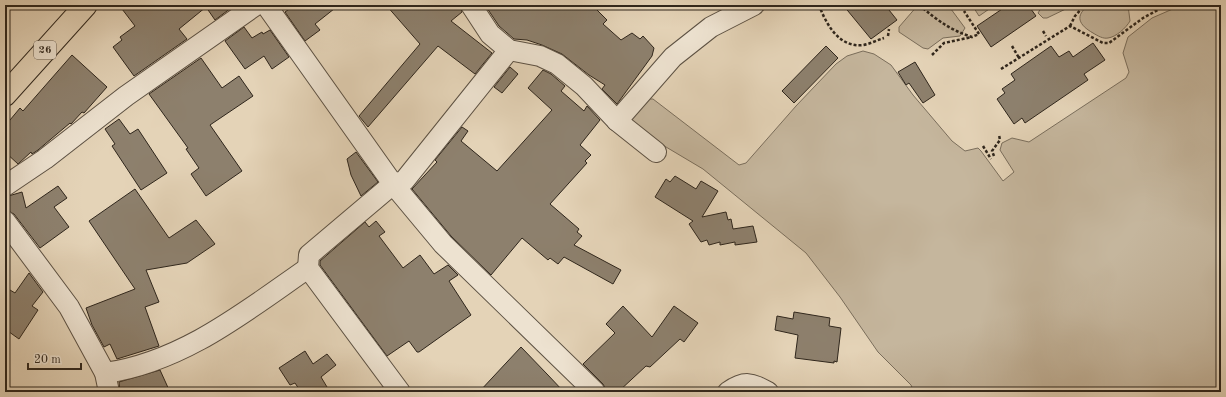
<svg xmlns="http://www.w3.org/2000/svg" width="1226" height="397" font-family="'Old Standard TT',serif">
  <style>
    .green { fill: #c5b69d; stroke: #7a6e5c }
    .building { fill: #8d806d; stroke: #2f261c }
    .lines { fill: none; stroke-linecap: round; stroke-linejoin: round }
    .minor-casing { stroke: #5c5143; stroke-width: 22 }
    .primary-casing { stroke: #2f261c; stroke-width: 24 }
    .path { stroke: #2f261c; stroke-width: 2.5; stroke-dasharray: 3 2; stroke-linecap: butt }
    .minor { stroke: #ede2d0; stroke-width: 20 }
    .primary { stroke: #e4d3b7; stroke-width: 22 }
    .labels { text-anchor: middle; dominant-baseline: central; stroke-width: 3; stroke-linejoin: round; paint-order: stroke }
    .shield { fill: #ede2d0; stroke: #685e52; stroke-width: 1 }
    .shield-label { font-size: 11px; font-weight: bold; fill: #2f261c }
  </style>
  <rect width="100%" height="100%" fill="#e4d3b7"/>
  <filter id="stains"><feTurbulence type="fractalNoise" baseFrequency=".005" numOctaves="4"/><feColorMatrix values="0 0 0 0 .2 0 0 0 0 .09 0 0 0 0 .02 0 0 0 .5 -.17"/></filter>
  <radialGradient id="worn" r=".72"><stop offset=".6" stop-color="#630" stop-opacity="0"/><stop offset="1" stop-color="#630" stop-opacity=".3"/></radialGradient>
  <g class="green">
    <polygon points="918,5 948,5 965,28 960,36 943,38 928,49 923,48 899,32 899,27"/>
    <polygon points="972,5 995,5 979,16"/>
    <polygon points="1043,5 1074,5 1047,18 1043,18 1038,13"/>
    <path d="M1089,5H1128L1130,21C1126,28 1116,37 1108,38C1103,39 1098,36 1093,33C1079,25 1074,16 1089,5Z"/>
    <polygon points="1192,7 1221,10 1221,392 914,392 911,385 878,352 840,297 806,253 703,169 661,144 632,123 630,116 644,99 653,99 739,165 746,163 796,106 836,64 847,56 863,51 874,54 891,65 913,95 952,141 965,151 978,148 981,151 1003,181 1014,172 1000,150 1002,143 1012,138 1029,142 1126,78 1129,72 1123,53 1128,37 1152,18 1175,8"/>
  </g>
  <g class="building">
    <polygon points="119,5 229,5 231,8 215,20 206,7 179,29 187,39 134,76 113,47 122,40 120,37 135,26"/>
    <polygon points="295,5 339,5 315,24 320,30 305,41 285,12"/>
    <polygon points="386,5 460,5 462,12 451,21 492,53 475,74 438,46 368,127 359,116 420,44"/>
    <polygon points="485,5 592,5 607,20 603,24 621,40 632,33 640,39 643,36 654,48 652,56 617,104 602,89 605,85 589,75 562,54 542,45 527,40 514,39 499,26"/>
    <polygon points="843,5 885,5 897,20 871,39"/>
    <polygon points="1008,5 1028,5 1036,16 991,47 977,26"/>
    <polygon points="244,27 252,38 262,32 263,34 270,30 289,57 272,69 264,56 245,69 225,41"/>
    <polygon points="1093,43 1105,60 1084,74 1088,80 1025,123 1022,118 1014,124 997,99 1005,93 1002,89 1015,80 1011,74 1051,46 1059,57 1069,51 1073,57"/>
    <polygon points="826,46 838,58 794,103 782,91"/>
    <polygon points="72,55 107,87 84,113 82,112 71,124 70,123 38,150 32,154 31,152 18,164 5,152 5,126 20,108 23,111"/>
    <polygon points="201,58 222,88 239,76 253,96 210,125 242,171 206,196 191,174 199,168 186,149 188,148 149,94"/>
    <polygon points="915,62 935,95 923,103 909,83 906,85 898,72"/>
    <polygon points="510,67 518,74 502,93 494,87"/>
    <polygon points="543,70 551,74 565,86 561,91 584,111 587,106 600,120 580,145 591,155 585,161 587,163 550,204 579,229 577,232 582,236 574,245 621,270 613,284 564,257 558,264 550,258 548,260 522,238 491,275 451,236 412,189 437,162 435,160 462,127 468,131 461,141 497,171 552,110 528,88"/>
    <polygon points="119,119 130,134 138,129 167,173 141,190 112,146 115,144 105,129"/>
    <polygon points="356,152 378,182 361,196 351,175 347,159"/>
    <polygon points="675,176 696,189 701,181 718,191 702,217 726,212 728,220 731,219 733,229 753,226 757,242 735,245 735,242 720,245 720,242 709,245 707,240 701,242 689,224 693,221 655,197 666,179 670,182"/>
    <polygon points="58,186 67,198 54,207 69,227 40,248 14,214 5,210 5,197 22,192 26,208"/>
    <polygon points="135,189 169,238 196,220 215,244 187,263 146,270 159,302 145,307 159,346 117,359 110,344 104,347 92,325 86,308 135,289 89,221"/>
    <polygon points="376,221 385,232 379,236 403,268 420,255 434,274 448,265 458,275 449,281 471,315 419,352 417,352 409,341 387,356 320,265 320,261 365,222 369,227"/>
    <polygon points="29,273 43,292 32,306 38,310 19,339 5,329 5,287 15,293"/>
    <polygon points="623,306 652,337 674,306 698,323 684,342 680,339 650,367 646,366 618,392 607,392 603,384 583,364 615,333 606,324"/>
    <polygon points="794,312 830,318 829,326 841,328 837,362 834,361 834,363 795,358 798,335 775,330 777,316 793,319"/>
    <polygon points="521,347 547,374 564,392 479,392"/>
    <polygon points="305,351 313,364 327,354 336,365 321,377 330,392 301,392 295,383 290,385 279,368"/>
    <polygon points="160,370 170,392 120,392 119,382"/>
  </g>
  <g class="lines">
    <g class="minor-casing">
      <g id="minor">
        <polyline points="266,5 393,184 443,244 595,392"/>
        <polyline points="471,5 490,34 509,50 540,56 557,64 584,86 617,121 656,152"/>
        <polyline points="617,121 673,57 711,27 754,5"/>
        <polyline points="5,186 45,159 126,96 256,5"/>
        <polyline points="5,221 69,307 105,373 109,392"/>
        <path d="M105,373C183,362 246,311 308,268"/>
        <polyline points="400,392 308,268 309,255 393,184 404,181 509,50"/>
        <path d="M728,392C745,380 751,383 768,392"/>
      </g>
    </g>
    <g class="primary-casing">
      <polyline id="primary" points="5,95 86,5"/>
    </g>
    <g class="path">
      <path d="M819,5C826,24 839,48 863,45C870,44 877,40 884,38"/>
      <path d="M919,5C937,20 950,30 972,37L979,34L964,11"/>
      <polyline points="1070,26 1075,16 1085,5"/>
      <polyline points="1043,31 1046,36"/>
      <polyline points="888,36 889,29"/>
      <polyline points="1012,46 1019,58"/>
      <polyline points="932,55 944,43 972,37"/>
      <polyline points="1001,69 1070,26 1103,43 1109,43 1143,18 1167,5"/>
      <polyline points="983,146 991,159"/>
      <polyline points="994,156 992,151 1000,140 999,135"/>
    </g>
    <use href="#minor" class="minor"/>
    <use href="#primary" class="primary"/>
  </g>
  <g class="labels">
    <rect class="shield" x="34" y="41" width="22" height="18" rx="3"/>
    <g class="shield-label">
      <text x="45" y="50">26</text>
    </g>
  </g>
  <rect width="1226" height="397" fill="none" stroke="#e4d3b7" stroke-width="20"/>
  <rect x="6" y="6" width="1214" height="385" fill="none" stroke="#2f261c" stroke-width="2"/>
  <rect x="10" y="10" width="1206" height="377" fill="none" stroke="#2f261c"/>
  <path d="M28 363v6h53v-6" fill="none" stroke="#2f261c" stroke-width="2"/>
  <text x="34" y="363" font-size="12" fill="#2f261c" stroke="#ede2d0" stroke-width="3" paint-order="stroke">20 m</text>
  <rect width="100%" height="100%" filter="url(#stains)"/>
  <rect width="100%" height="100%" fill="url(#worn)"/>
</svg>
